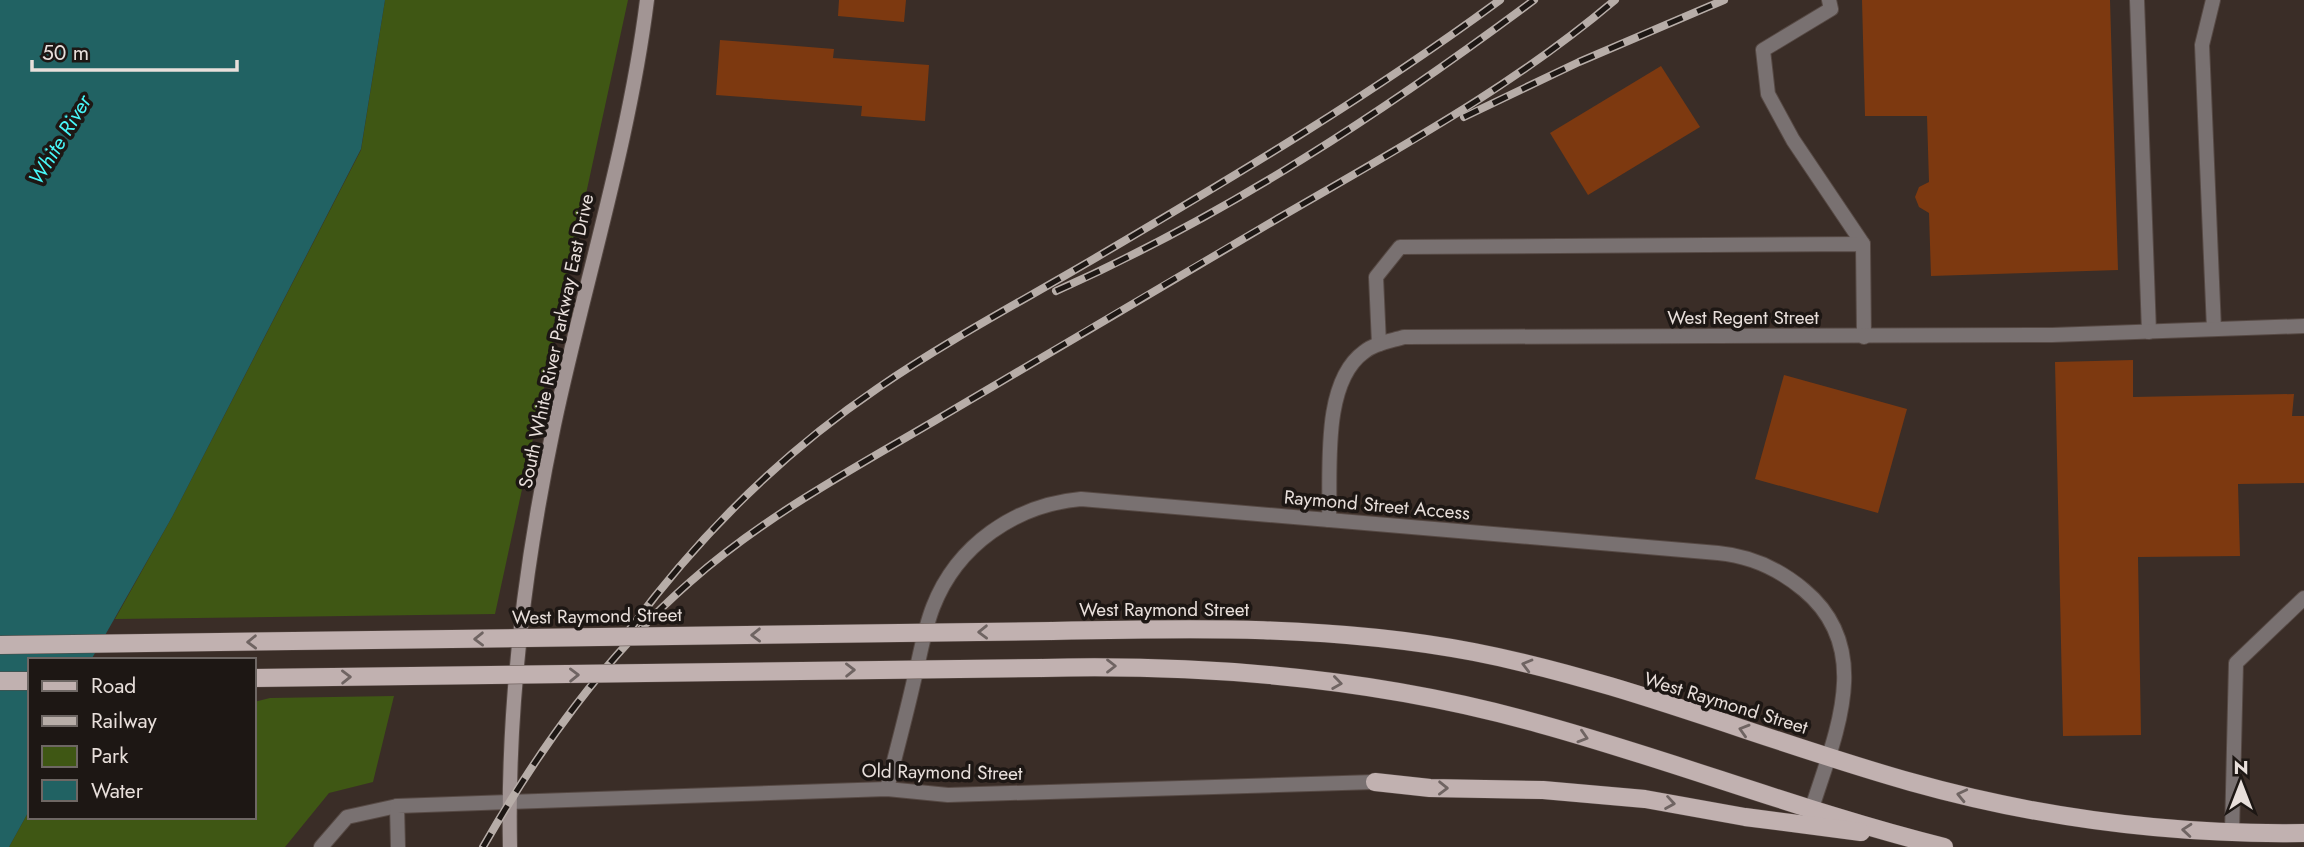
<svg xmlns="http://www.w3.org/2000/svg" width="2304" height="847" font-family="Jost,sans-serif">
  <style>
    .green { fill: #3f5714 }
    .water { fill: #216263 }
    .building { fill: #7d3910 }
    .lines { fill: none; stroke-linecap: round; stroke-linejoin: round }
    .service-casing { stroke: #564944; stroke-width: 16 }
    .minor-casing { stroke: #564944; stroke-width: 16 }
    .secondary-casing { stroke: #564944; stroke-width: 16 }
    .primary-casing { stroke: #564944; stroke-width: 19 }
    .service { stroke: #797171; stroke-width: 14 }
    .minor { stroke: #797171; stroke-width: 14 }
    .secondary { stroke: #a29594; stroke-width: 14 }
    .primary { stroke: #c1b1b0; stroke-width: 18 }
    .rail-casing { stroke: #b7ada8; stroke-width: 8 }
    .rail { stroke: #1d1714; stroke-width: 5; stroke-dasharray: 16; stroke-linecap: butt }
    .primary-bridge-casing { stroke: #564944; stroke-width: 19; stroke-linecap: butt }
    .primary-bridge { stroke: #c1b1b0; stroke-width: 18 }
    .oneway { stroke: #6f6462 }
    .labels { text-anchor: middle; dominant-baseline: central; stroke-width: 7; stroke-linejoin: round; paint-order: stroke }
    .street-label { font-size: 19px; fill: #e8dfdb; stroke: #1d1714 }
    .water-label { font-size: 21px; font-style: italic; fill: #48f7f9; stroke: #1d1714 }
  </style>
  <rect width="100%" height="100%" fill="#3a2d27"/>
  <g class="green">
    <polygon points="385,0 628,0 495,614 115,619 172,517 361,150"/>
    <polygon points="394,696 373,782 329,793 285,847 9,847 30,809 30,817 254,817 254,702 270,698"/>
  </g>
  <polygon class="water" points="0,0 385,0 361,149 172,517 91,660 30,660 30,809 9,847 0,847"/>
  <g class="building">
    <polygon points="839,0 906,0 904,22 838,16"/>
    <polygon points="1862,0 2110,0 2118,270 1931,276 1929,213 1919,207 1915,197 1919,187 1929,182 1927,116 1865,116"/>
    <polygon points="720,40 834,49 833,58 929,65 925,121 861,116 862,106 716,95"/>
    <polygon points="1661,66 1700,127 1588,195 1550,133"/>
    <polygon points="2133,360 2133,397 2294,394 2292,416 2304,416 2304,483 2238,484 2240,556 2138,557 2141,735 2063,736 2055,362"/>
    <polygon points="1784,375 1907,409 1878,513 1755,479"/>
  </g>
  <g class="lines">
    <g class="service-casing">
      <g id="service">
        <polyline points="1829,0 1831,9 1763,50 1768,94 1793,140 1863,244"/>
        <polyline points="2137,0 2149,332"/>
        <polyline points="2213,0 2202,45 2214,329"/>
        <polyline points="1379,344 1376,277 1400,247 1863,244 1864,337"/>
        <path d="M1329,520C1331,472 1321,383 1364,352C1375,343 1391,341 1404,337L2052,335L2304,326"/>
        <polyline points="2232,833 2236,663 2304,598"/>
        <polyline points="321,847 347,817 397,806"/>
        <polyline points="398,847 397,806 509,802"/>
      </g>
    </g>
    <g class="minor-casing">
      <g id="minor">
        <path d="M887,789C896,752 906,716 914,680C920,656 924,630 933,607C957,545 1015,505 1081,499L1718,553C1751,556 1779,569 1804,590C1875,649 1835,735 1812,808"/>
        <polyline points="509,802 887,789 948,795 1375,782"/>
      </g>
    </g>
    <g class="secondary-casing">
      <path id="secondary" d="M510,847C507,706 525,563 554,425C584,284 629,144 647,0"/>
    </g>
    <g class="primary-casing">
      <g id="primary">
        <path d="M1052,631C1193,628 1334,625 1474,652C1623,681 1765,741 1911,782C2039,818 2171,835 2304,833"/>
        <path d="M1042,668C1210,664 1378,678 1540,724C1675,761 1807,813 1944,847"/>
        <polyline points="0,681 30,681"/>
        <polyline points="1375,782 1430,788 1543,790 1645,799 1745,817 1861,832"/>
      </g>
    </g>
    <use href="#service" class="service"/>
    <use href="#minor" class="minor"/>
    <use href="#secondary" class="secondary"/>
    <use href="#primary" class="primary"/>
    <g class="rail-casing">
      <g id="rail">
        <polyline points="1464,117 1579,62 1724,0"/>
        <path d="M1056,291C1227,215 1385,111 1534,0"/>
        <path d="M630,629C699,536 782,453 878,388C948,340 1024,300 1097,257C1235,176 1371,95 1500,0"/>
        <path d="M483,847C539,749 605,656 690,582C765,516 851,470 936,420C1050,353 1163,285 1277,219C1392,152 1513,87 1615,0"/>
      </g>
    </g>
    <use href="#rail" class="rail"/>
    <g class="primary-bridge-casing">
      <g id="primary-bridge">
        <polyline points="0,645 1052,631"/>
        <polyline points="254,678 1042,668"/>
      </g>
    </g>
    <use href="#primary-bridge" class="primary-bridge"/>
  </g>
  <defs><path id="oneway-chevron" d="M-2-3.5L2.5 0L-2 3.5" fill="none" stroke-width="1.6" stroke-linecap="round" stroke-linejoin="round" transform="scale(1.75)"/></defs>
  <g class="oneway">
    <use href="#oneway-chevron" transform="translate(983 632) rotate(179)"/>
    <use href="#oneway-chevron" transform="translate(756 635) rotate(179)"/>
    <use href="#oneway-chevron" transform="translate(479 639) rotate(179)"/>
    <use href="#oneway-chevron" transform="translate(252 642) rotate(179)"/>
    <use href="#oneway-chevron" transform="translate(1527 665) rotate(-165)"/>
    <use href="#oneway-chevron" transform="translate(1111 666)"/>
    <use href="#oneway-chevron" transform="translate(850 670) rotate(-1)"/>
    <use href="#oneway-chevron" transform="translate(574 675) rotate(-1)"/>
    <use href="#oneway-chevron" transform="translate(346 677) rotate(-1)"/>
    <use href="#oneway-chevron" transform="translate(1337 683) rotate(8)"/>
    <use href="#oneway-chevron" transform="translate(1744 730) rotate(-163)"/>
    <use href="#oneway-chevron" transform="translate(1583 737) rotate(17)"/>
    <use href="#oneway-chevron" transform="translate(1443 788) rotate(1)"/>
    <use href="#oneway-chevron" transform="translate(1962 795) rotate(-167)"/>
    <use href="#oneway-chevron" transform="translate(1670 803) rotate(9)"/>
    <use href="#oneway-chevron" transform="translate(2187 830) rotate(-175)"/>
  </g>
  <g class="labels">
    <g class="street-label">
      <text x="1743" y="317">West Regent Street</text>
      <text transform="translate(556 341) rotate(-78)">South White River Parkway East Drive</text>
      <text transform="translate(1377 505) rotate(5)">Raymond Street Access</text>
      <text x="1164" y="609">West Raymond Street</text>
      <text transform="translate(597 616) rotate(-1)">West Raymond Street</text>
      <text transform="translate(1726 703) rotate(17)">West Raymond Street</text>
      <text transform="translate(942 772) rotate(1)">Old Raymond Street</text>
    </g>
    <g class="water-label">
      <text transform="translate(60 140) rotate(-59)">White River</text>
    </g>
  </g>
  <rect x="28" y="658" width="228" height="161" fill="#1d1714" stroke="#6e6764" stroke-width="2"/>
  <rect x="42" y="681" width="35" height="10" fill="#c1b1b0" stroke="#6e6764" stroke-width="2"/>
  <text x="91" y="693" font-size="21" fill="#e8dfdb">Road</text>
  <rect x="42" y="716" width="35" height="10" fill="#b7ada8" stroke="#6e6764" stroke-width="2"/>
  <text x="91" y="728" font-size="21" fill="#e8dfdb">Railway</text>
  <rect x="42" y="746" width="35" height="21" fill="#3f5714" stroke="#6e6764" stroke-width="2"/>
  <text x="91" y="763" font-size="21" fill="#e8dfdb">Park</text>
  <rect x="42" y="780" width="35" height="21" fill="#216263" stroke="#6e6764" stroke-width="2"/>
  <text x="91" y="798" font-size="21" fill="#e8dfdb">Water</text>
  <g transform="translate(2241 784)" stroke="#1d1714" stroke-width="5" paint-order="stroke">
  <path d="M0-5L12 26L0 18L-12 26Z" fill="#e8dfdb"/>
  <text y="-10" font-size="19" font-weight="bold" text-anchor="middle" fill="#e8dfdb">N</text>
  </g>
  <path d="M32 60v10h205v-10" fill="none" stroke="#e8dfdb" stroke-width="3.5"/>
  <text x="42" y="60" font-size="21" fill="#e8dfdb" stroke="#1d1714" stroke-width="5" paint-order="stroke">50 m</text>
</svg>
